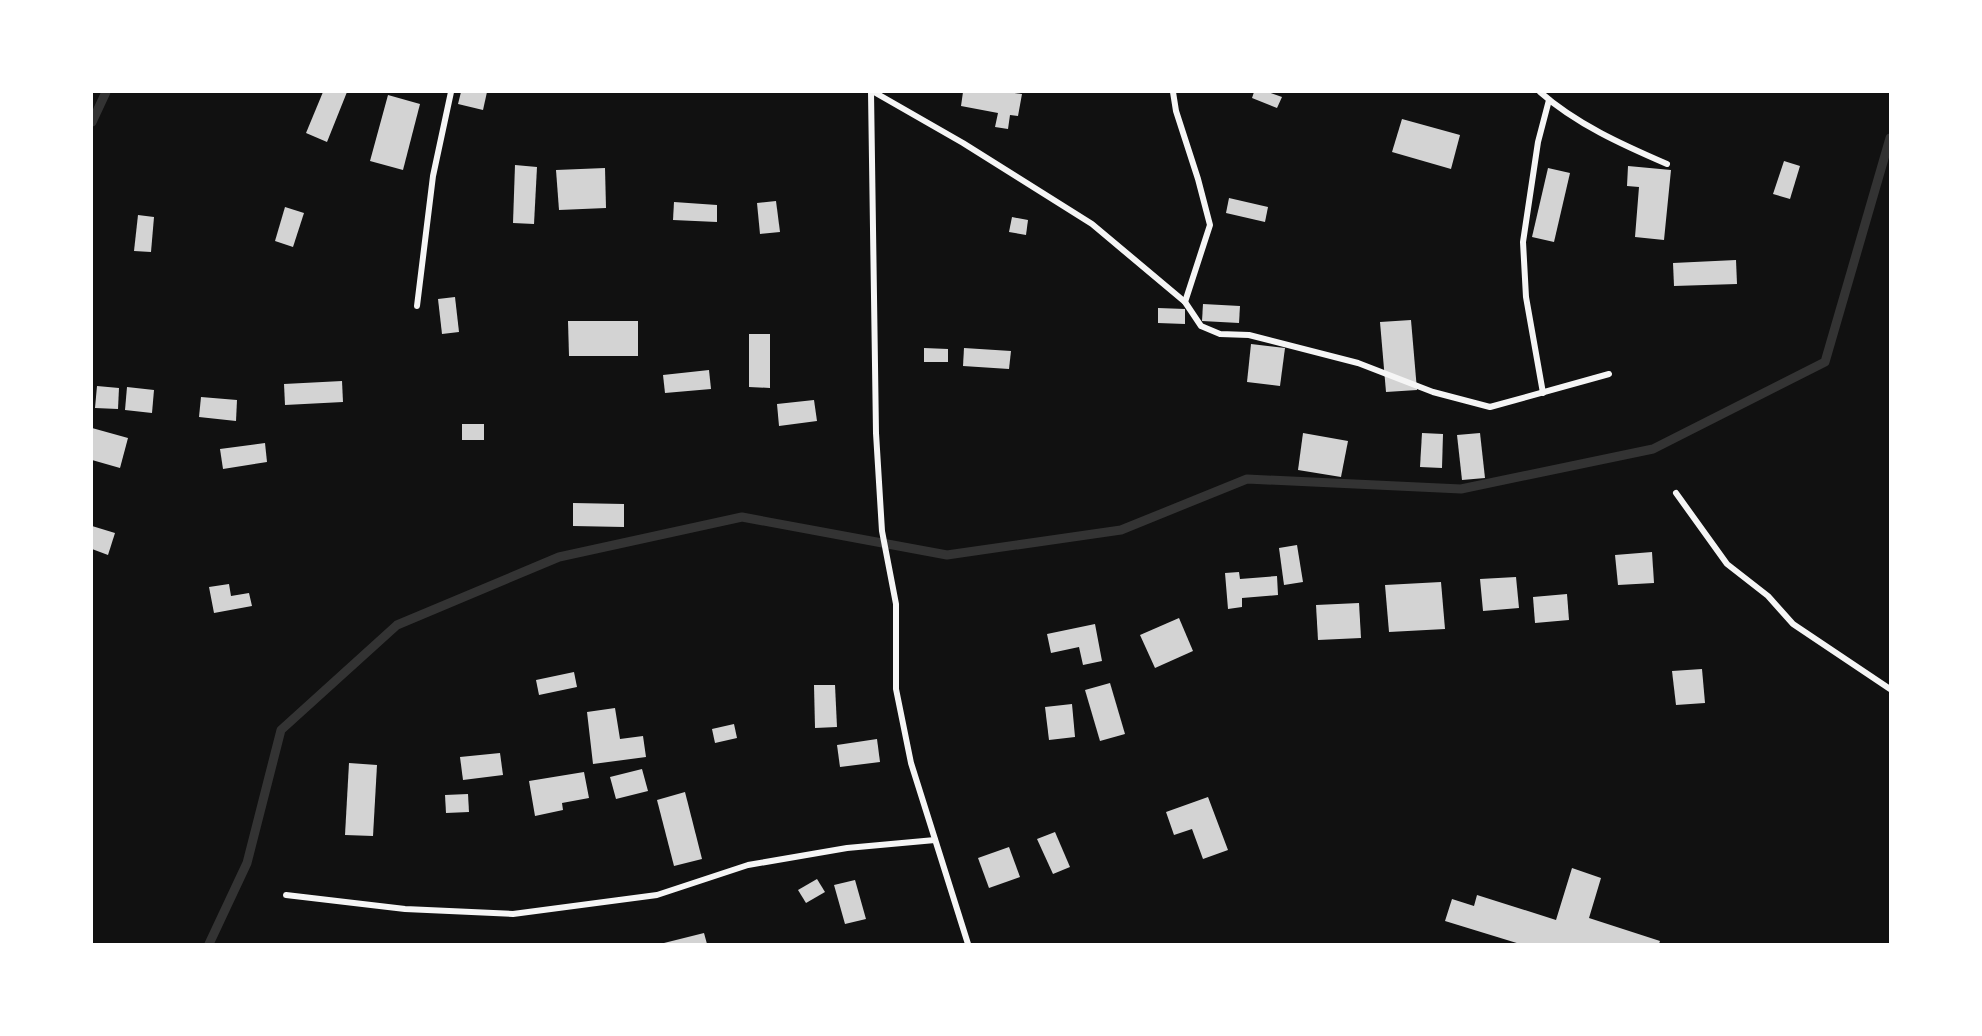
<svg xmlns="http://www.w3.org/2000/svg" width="1982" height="1036" font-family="Lato,sans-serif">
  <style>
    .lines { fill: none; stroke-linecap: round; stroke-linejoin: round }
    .stream { stroke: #333; stroke-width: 9 }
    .building { fill: #d3d3d3 }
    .minor { stroke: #f5f5f5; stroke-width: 6 }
  </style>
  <rect width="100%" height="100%" fill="#111"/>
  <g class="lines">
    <g class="stream">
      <polyline points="92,122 106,92"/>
      <polyline points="209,944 247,863 281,730 397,625 559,557 742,517 947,555 1121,530 1247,479 1461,489 1653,449 1825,362 1890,138"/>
    </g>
  </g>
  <g class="building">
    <polygon points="323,92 347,92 327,142 306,133"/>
    <polygon points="461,92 487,92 483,110 458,104"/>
    <polygon points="963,92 1007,92 1022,94 1018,116 1010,115 1008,129 995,127 998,113 961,106"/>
    <polygon points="1254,92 1268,92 1282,97 1277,108 1252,98"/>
    <polygon points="388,95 420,104 403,170 370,161"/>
    <polygon points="1402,119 1460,135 1451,169 1392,152"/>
    <polygon points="1784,161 1800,166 1790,199 1773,194"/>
    <polygon points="515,165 537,167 534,224 513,223"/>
    <polygon points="1628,166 1671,170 1664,240 1635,237 1639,187 1627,186"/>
    <polygon points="605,168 606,208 559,210 556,170"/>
    <polygon points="1548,168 1570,173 1554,242 1532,237"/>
    <polygon points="1229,198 1268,207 1265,222 1226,213"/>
    <polygon points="776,201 780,232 760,234 757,203"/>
    <polygon points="674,202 717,205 717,222 673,220"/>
    <polygon points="285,207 304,213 293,247 275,241"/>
    <polygon points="138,215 154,217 151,252 134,251"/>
    <polygon points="1012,217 1028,220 1026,235 1009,232"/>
    <polygon points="1736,260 1737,284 1674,286 1673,263"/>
    <polygon points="455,297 459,332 442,334 438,299"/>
    <polygon points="1203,304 1240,306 1239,323 1202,321"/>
    <polygon points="1158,308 1185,309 1185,324 1158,323"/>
    <polygon points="1411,320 1417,390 1386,392 1380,322"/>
    <polygon points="568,321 638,321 638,356 569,356"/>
    <polygon points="749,334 770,334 770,388 749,387"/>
    <polygon points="1251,344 1285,348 1280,386 1247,382"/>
    <polygon points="924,348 948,349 948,362 924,362"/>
    <polygon points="964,348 1011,351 1009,369 963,366"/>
    <polygon points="709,370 711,389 665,393 663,375"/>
    <polygon points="342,381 343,402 285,405 284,384"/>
    <polygon points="97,386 119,388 118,409 95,408"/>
    <polygon points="127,387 154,390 152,413 125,410"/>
    <polygon points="201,397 237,400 236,421 199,417"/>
    <polygon points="814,400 817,421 779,426 777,404"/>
    <rect x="462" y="424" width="22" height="16"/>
    <polygon points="92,428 128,438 120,468 92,460"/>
    <polygon points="1303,433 1348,441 1341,477 1298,470"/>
    <polygon points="1422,433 1443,434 1442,468 1420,467"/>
    <polygon points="1480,433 1485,478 1462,480 1457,435"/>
    <polygon points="265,443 267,462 223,469 220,449"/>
    <polygon points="573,503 624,504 624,527 573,526"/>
    <polygon points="92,526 115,533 108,555 92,549"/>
    <polygon points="1297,545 1303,582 1284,585 1279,548"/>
    <polygon points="1652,552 1654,583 1618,585 1615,555"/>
    <polygon points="1239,572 1240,579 1277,576 1278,595 1242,598 1242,607 1228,609 1225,573"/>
    <polygon points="1516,577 1519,608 1483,611 1480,579"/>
    <polygon points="1441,582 1445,629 1389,632 1385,585"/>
    <polygon points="229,584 231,596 249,593 252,606 214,613 209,587"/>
    <polygon points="1567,594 1569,620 1535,623 1533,597"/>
    <polygon points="1359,603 1361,638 1318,640 1316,605"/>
    <polygon points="1179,618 1193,651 1155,668 1140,635"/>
    <polygon points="1095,624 1102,661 1083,665 1079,647 1051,653 1047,634"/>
    <polygon points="1702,669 1705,703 1676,705 1672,671"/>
    <polygon points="574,672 577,687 539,695 536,680"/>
    <polygon points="1110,683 1125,734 1100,741 1085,690"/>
    <polygon points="814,685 835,685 837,727 815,728"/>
    <polygon points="1072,704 1075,737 1049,740 1045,707"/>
    <polygon points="615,708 620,739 643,736 646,757 593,764 587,712"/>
    <polygon points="734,724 737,738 715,743 712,729"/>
    <polygon points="877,739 880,762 840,767 837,745"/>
    <polygon points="500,753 503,775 463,780 460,757"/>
    <polygon points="349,763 377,765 373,836 345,835"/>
    <polygon points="642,769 648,791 616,799 610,777"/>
    <polygon points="584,772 589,798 562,803 563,810 535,816 529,781"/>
    <polygon points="685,792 702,859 674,866 657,800"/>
    <polygon points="468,794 469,812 446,813 445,795"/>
    <polygon points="1208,797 1228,850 1203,859 1192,829 1174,835 1166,812"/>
    <polygon points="1055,832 1070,867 1053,874 1037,839"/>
    <polygon points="1009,847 1020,877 989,888 978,858"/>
    <polygon points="1572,868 1601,878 1589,918 1660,941 1659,944 1520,944 1445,921 1452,899 1474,906 1477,895 1556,920"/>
    <polygon points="817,879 825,892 806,903 798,890"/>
    <polygon points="855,880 866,919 845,924 834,885"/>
    <polygon points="704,933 707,944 660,944"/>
  </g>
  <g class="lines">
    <g class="minor">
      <polyline points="871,92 876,433 882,531 896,604 896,689 911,763 968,944"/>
      <polyline points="874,92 963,143 1092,224 1185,302 1201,326 1220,334 1249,335 1358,363 1433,392 1490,407 1609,374"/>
      <polyline points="1173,92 1176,111 1198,179 1210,225 1185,302"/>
      <path d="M1540,92C1576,124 1623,145 1667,164"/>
      <polyline points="417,306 433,176 451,92"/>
      <polyline points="1543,393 1526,297 1523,242 1538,142 1549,100"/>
      <polyline points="1676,493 1727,564 1768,596 1793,624 1890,689"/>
      <polyline points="286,895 405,909 513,914 657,895 748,865 847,848 935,840"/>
    </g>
  </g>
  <rect width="1982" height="1036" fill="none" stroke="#ffffff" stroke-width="186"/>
</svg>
